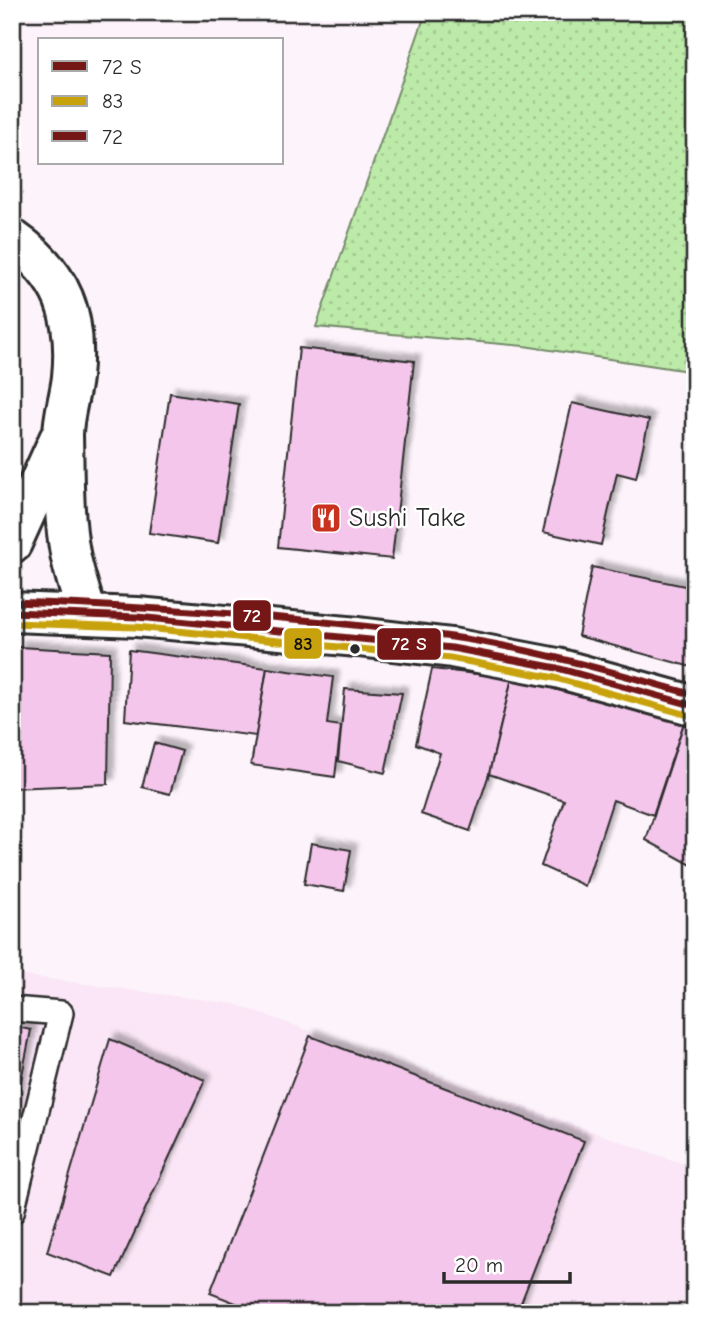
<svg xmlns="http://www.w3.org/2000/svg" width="707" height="1325" font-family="'Comic Neue',sans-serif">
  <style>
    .built { fill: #fae6f6 }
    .grass { fill: url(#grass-dots); stroke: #748a6a; stroke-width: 2 }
    .building { fill: #f4c6eb; stroke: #2b2b2b; stroke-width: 2; filter: url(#shadow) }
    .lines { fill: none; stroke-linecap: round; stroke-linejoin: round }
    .service-casing { stroke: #2b2b2b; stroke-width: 28 }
    .minor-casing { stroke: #2b2b2b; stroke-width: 44 }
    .secondary-casing { stroke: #2b2b2b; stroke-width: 44 }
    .service { stroke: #fff; stroke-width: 23 }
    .minor { stroke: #fff; stroke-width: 38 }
    .secondary { stroke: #fff; stroke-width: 38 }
    .bus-1-casing { stroke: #fff; stroke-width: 12 }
    .bus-2-casing { stroke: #fff; stroke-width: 12 }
    .bus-3-casing { stroke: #fff; stroke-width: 12 }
    .bus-1 { stroke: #751617; stroke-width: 7 }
    .bus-2 { stroke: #c8a20d; stroke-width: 7 }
    .bus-3 { stroke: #751617; stroke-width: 7 }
    .bus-dot { fill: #2b2b2b; stroke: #fff; stroke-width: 2.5 }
    .labels { text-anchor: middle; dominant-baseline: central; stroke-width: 5; stroke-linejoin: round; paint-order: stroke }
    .poi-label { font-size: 26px; fill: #2b2b2b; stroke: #fff; text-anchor: start }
    .line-badge { stroke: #fff; stroke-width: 2.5 }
    .badge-label { font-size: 19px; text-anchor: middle; font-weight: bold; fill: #fff }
    .pale-badge-label { font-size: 19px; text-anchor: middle; font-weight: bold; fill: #111 }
  </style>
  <defs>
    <pattern id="grass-dots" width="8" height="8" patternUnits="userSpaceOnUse" patternTransform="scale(1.75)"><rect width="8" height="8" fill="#bceaa8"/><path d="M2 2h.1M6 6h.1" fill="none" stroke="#a2c991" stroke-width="1.8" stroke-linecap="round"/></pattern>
    <filter id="shadow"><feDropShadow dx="6" dy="-6" stdDeviation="2" flood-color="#0004"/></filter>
  </defs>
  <rect width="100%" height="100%" fill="#fdf4fb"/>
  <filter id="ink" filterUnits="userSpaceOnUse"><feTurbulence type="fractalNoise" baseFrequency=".0143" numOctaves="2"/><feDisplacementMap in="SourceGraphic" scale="14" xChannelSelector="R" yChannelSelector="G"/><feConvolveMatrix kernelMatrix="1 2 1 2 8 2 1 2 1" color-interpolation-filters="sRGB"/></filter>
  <g filter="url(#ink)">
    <polygon class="built" points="12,974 235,1004 695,1168 695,1313 12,1313"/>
    <polygon class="grass" points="426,12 695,12 695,372 524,346 316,327"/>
    <g class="building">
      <polygon points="299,348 414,361 392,559 278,547"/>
      <polygon points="170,393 239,404 218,543 149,533"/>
      <polygon points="572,403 649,420 636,478 617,473 601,545 543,532"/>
      <polygon points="592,567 695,588 695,668 578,636"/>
      <polygon points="18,647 110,652 108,784 12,788"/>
      <polygon points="129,650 267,668 256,736 125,720"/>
      <polygon points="267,668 333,677 327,724 341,726 335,777 251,765"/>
      <polygon points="432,669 512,678 489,774 470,831 421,814 440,753 416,744"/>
      <polygon points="512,678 684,723 653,815 613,800 585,886 541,866 564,800 489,774"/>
      <polygon points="345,689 402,693 385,773 338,761"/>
      <polygon points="684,723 695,726 695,867 646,840"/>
      <polygon points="154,743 182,751 170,794 142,787"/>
      <polygon points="311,843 351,850 344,891 304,884"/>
      <polygon points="12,1026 31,1030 12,1126"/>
      <polygon points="310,1036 584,1141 517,1313 261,1313 210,1293"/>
      <polygon points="110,1039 205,1080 114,1277 47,1252"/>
    </g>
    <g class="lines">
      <g class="service-casing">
        <polyline id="service" points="12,1009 61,1013 12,1212"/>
      </g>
      <g class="minor-casing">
        <g id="minor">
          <path d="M12,239C63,274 78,316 72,377C70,396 63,416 63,435C64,474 63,515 70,553C74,574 81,594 87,614"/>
          <polyline points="12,543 59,439"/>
        </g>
      </g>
      <g class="secondary-casing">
        <polyline id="secondary" points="12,612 137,617 358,637 452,648 557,668 695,706"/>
      </g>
      <use href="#service" class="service"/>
      <use href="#minor" class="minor"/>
      <use href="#secondary" class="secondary"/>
      <g class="bus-1-casing">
        <polyline id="bus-1" points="12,612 137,617 452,648 557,668 695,706"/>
      </g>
      <g class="bus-2-casing">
        <polyline id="bus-2" points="12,623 136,627 450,658 555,678 692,716"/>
      </g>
      <g class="bus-3-casing">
        <path id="bus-3" d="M12,602C159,607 307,617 452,637C535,649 615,673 695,695"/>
      </g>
      <use href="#bus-1" class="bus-1"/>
      <use href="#bus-2" class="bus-2"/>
      <use href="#bus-3" class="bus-3"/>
    </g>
  </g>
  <defs>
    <g id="restaurant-square" transform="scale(1.575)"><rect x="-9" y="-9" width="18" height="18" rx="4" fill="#c8321e" stroke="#fff"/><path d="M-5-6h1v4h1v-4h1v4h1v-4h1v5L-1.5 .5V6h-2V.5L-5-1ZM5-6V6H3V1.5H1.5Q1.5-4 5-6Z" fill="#fff"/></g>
  </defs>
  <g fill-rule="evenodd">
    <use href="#restaurant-square" x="326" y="518"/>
  </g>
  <circle class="bus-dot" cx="355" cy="649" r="6"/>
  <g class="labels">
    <g class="poi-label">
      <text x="349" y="518">Sushi Take</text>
    </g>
  </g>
  <g class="line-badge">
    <rect x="232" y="599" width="40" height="33" rx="7" fill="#751617"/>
    <rect x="283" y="627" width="40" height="33" rx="7" fill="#c8a20d"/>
    <rect x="376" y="627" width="66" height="34" rx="7" fill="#751617"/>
  </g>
  <g class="badge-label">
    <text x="252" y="622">72</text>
    <text x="409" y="650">72 S</text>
  </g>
  <g class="pale-badge-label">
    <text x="303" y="650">83</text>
  </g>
  <rect width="707" height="1325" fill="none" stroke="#fff" stroke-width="42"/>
  <rect x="21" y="21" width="665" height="1283" fill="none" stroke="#2b2b2b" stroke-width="2.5" filter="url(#ink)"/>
  <rect x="38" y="38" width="245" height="126" fill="#ffffff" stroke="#aaaaaa" stroke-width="2"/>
  <rect x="52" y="61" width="35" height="10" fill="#751617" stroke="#aaaaaa" stroke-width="2"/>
  <text x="102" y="74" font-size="21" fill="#2b2b2b">72 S</text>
  <rect x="52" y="96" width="35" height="10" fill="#c8a20d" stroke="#aaaaaa" stroke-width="2"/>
  <text x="102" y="108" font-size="21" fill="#2b2b2b">83</text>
  <rect x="52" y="131" width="35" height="10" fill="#751617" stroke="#aaaaaa" stroke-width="2"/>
  <text x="102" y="144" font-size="21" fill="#2b2b2b">72</text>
  <path d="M444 1272v10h126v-10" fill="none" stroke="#2b2b2b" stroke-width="3.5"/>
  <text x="455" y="1272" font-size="21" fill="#2b2b2b" stroke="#ffffff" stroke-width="5" paint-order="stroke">20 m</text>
</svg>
